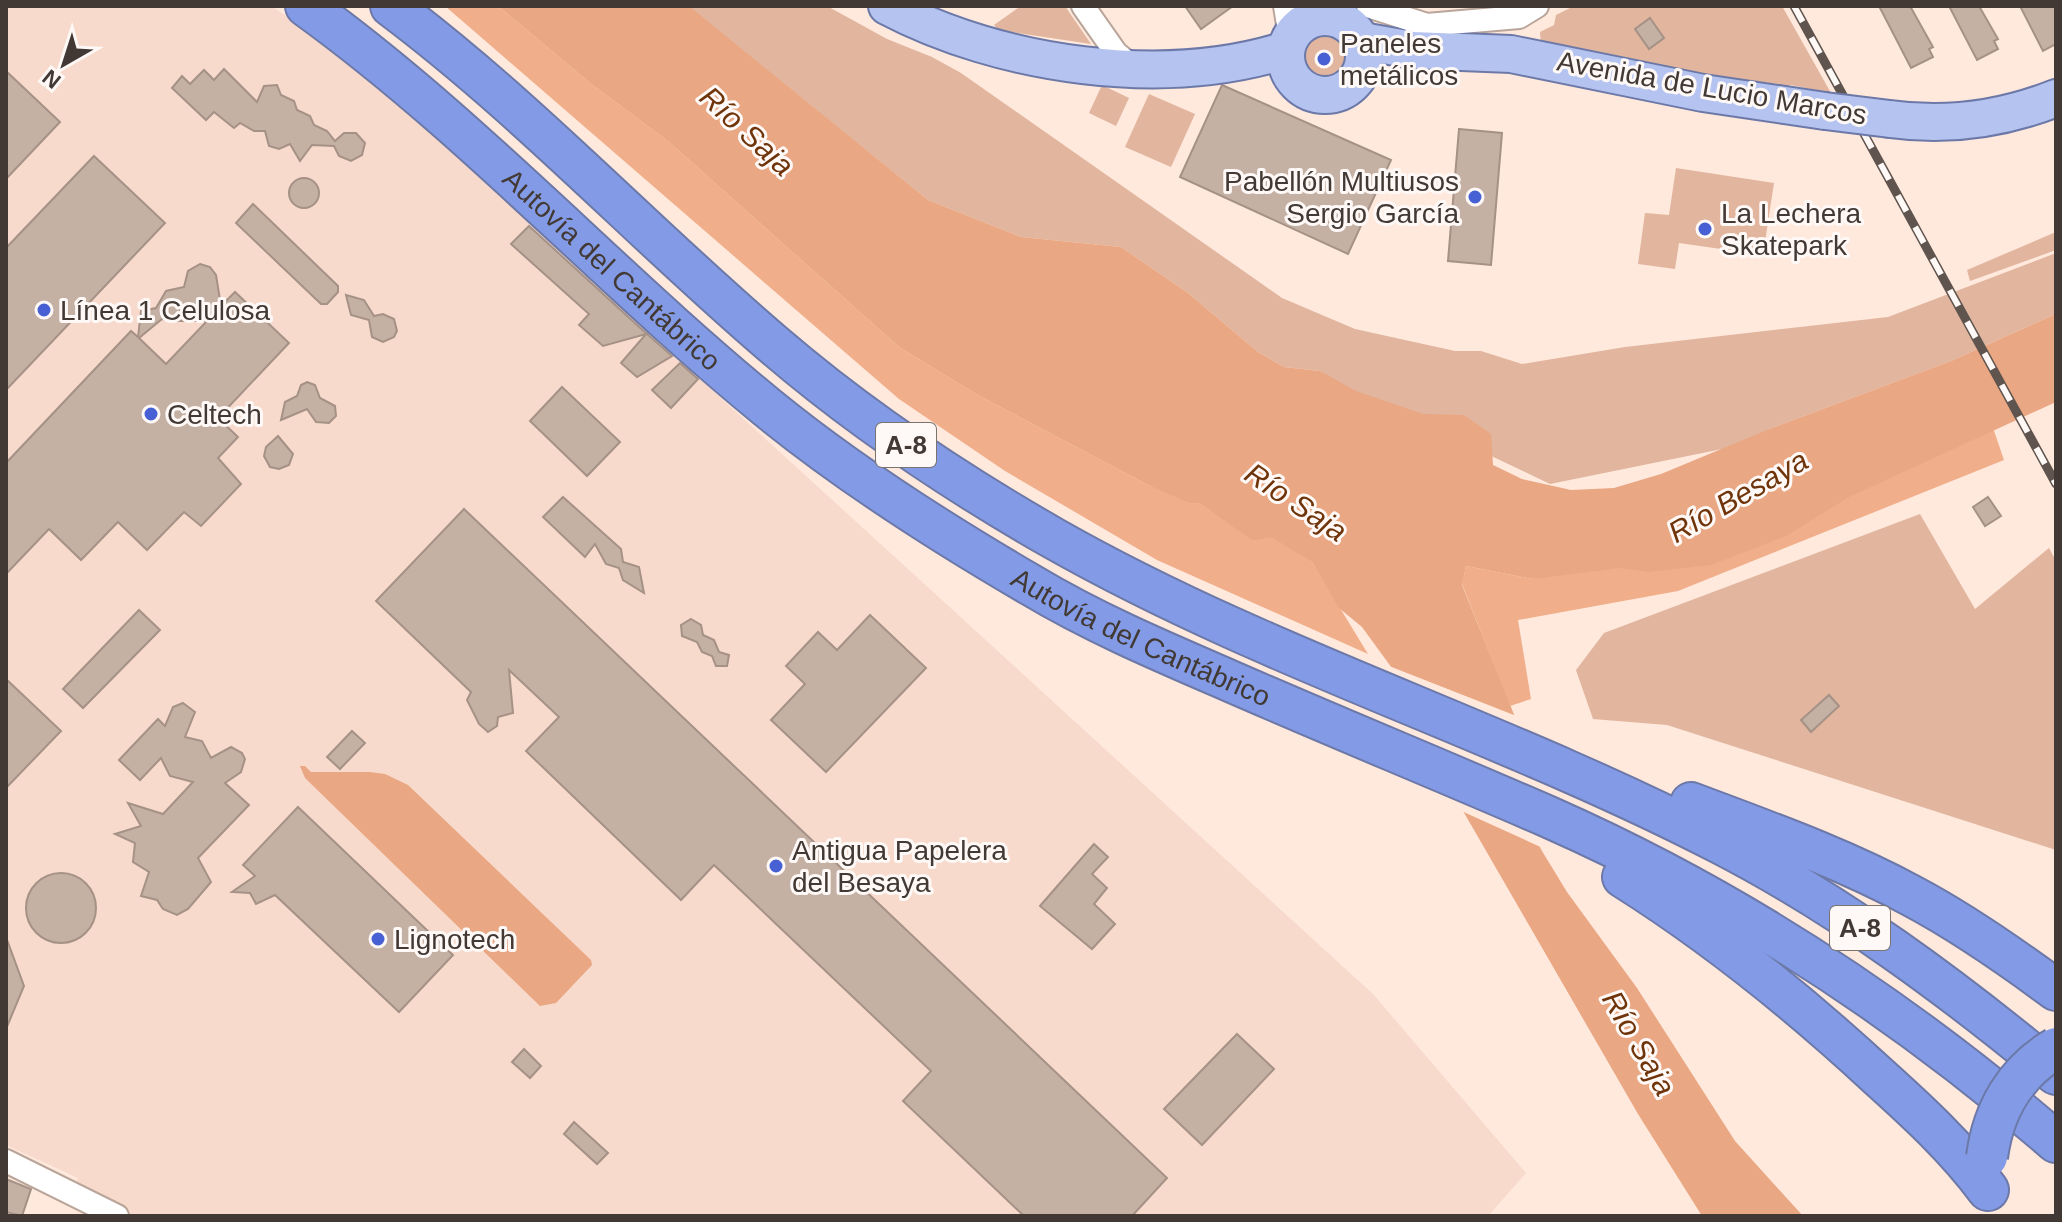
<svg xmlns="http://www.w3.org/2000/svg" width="2062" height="1222" font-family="Helvetica,sans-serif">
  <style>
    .built { fill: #f7dacb }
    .green { fill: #e1b59e }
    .forest { fill: #f1ae8a }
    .water { fill: #e9a783 }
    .pier { fill: #ffe8dc }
    .building { fill: #c5b0a4; stroke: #a59186; stroke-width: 2; fill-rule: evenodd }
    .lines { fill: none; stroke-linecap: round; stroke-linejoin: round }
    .street-casing { stroke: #baa59a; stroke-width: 26 }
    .primary-casing { stroke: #6c79a8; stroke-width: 40 }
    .highway-casing { stroke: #6c79a8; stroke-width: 44 }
    .street { stroke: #fff; stroke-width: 22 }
    .primary { stroke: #b5c3f0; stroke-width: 36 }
    .highway { stroke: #839be6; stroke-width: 40 }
    .rail-casing { stroke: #5f544e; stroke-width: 9 }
    .rail { stroke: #fef9f7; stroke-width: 6; stroke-dasharray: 18; stroke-linecap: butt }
    .primary-bridge-casing { stroke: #6c79a8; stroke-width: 40; stroke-linecap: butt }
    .highway-bridge-casing { stroke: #6c79a8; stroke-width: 44; stroke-linecap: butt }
    .primary-bridge { stroke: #b5c3f0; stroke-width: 36 }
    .highway-bridge { stroke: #839be6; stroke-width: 40 }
    .poi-dot { fill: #4761d5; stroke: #fef9f7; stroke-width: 3 }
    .labels { text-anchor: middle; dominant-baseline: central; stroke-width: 6; stroke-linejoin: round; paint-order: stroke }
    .shield { fill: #fef9f7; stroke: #7a736e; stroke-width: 2 }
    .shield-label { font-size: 26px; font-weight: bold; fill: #423934 }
    .poi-label { font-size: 28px; fill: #423934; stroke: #fef9f7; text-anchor: start }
    .street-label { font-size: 28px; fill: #423934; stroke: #fef9f7 }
    .water-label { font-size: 30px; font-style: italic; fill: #6f340a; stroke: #fef9f7 }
  </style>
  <rect width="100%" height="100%" fill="#ffe8dc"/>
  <polygon class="built" points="6,6 272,6 376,83 1373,994 1526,1173 1488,1216 129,1216 73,1189 78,1178 6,1145"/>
  <g class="green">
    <polygon points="688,6 827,6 887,39 932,57 961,73 1282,298 1355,329 1455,351 1481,351 1522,364 1625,347 1888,317 2056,253 2056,314 1951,361 1772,428 1732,447 1550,484 1336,382 1320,371 1284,367 1258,352 1188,293 1121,247 1021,237 928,200"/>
    <polygon points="1021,6 1065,6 1091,44 998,30 994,25"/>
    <polygon points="1567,6 1782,6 1831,93 1791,85 1770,91 1541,44 1540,32 1554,25 1556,15 1570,8"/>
    <circle cx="1326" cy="58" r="23"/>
    <polygon points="1102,85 1129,98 1116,126 1089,113"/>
    <polygon points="1149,94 1195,114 1171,167 1125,147"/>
    <polygon points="1676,168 1774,183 1763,255 1679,243 1675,269 1638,264 1645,213 1669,215"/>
    <polygon points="2056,232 2056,250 1970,281 1967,270"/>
    <polygon points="1920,514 1975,609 2049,548 2056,561 2056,850 1667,725 1593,719 1576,670 1604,633"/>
  </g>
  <g class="forest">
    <polygon points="445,6 498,6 590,83 669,142 899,347 976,394 1150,486 1199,503 1252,539 1273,538 1293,547 1312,562 1368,654 1157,560 1005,471 899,399"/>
    <polygon points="1993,428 2004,460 1678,591 1518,620 1531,699 1510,706 1462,584 1466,566 1533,579 1750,534"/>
  </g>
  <g class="water">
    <polygon points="498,6 689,6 928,200 1021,237 1121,247 1188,293 1258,352 1284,367 1320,371 1356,391 1423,414 1464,415 1491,434 1493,465 1522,479 1571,490 1614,488 1661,474 1772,428 1951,361 2056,314 2056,402 1851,496 1786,536 1711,565 1649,572 1619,568 1533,579 1466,566 1462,585 1517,722 1532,832 1542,851 1567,892 1637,988 1735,1141 1803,1216 1702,1216 1638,1114 1459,804 1397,675 1362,627 1339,608 1312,562 1273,538 1252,540 1199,503 1190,503 1150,486 976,394 899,347 669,142 590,83"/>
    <polygon points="305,766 311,772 370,772 385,774 408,785 591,960 592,965 556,1003 540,1006 305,778 300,766"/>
  </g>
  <polygon class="pier" points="1384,664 1519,717 1536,776 1536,831 1545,849 1457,809 1427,750 1408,700"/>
  <g class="building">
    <polygon points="1185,6 1233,6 1201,29"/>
    <polygon points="1879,6 1910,6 1933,47 1929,49 1933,57 1911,68"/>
    <polygon points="1949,6 1979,6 1998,39 1994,41 1998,49 1977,60"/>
    <polygon points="2020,6 2056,6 2056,44 2043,51"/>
    <polygon points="1650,18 1664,38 1649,49 1635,29"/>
    <polygon points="224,69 257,102 264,86 277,85 281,95 294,101 297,110 310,116 314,125 327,131 335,141 344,133 356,133 365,143 362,155 351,161 339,156 334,146 312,145 300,161 290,144 279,149 269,146 265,131 254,131 240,123 234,128 214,112 206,120 172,88 182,76 190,84 204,70 214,80"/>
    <polygon points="6,71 60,122 6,179"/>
    <polygon points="1222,85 1391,160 1348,254 1180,177"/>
    <polygon points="1459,129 1502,133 1491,265 1448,261"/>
    <polygon points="94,156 165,223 6,390 6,248"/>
    <circle cx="304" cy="193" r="15"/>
    <polygon points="253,204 338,286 338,292 327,304 321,304 236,223"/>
    <polygon points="529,226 637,325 672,356 637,377 621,363 646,334 603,346 579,325 589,314 511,244"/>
    <path d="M200,264L210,267L216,275L221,306L235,292L289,343L218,418L238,437L218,458L241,484L201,526L184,512L147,550L118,522L81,560L49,529L6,574V463L131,331L138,337L141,311L156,308L166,291L184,287L188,271ZM162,319L174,321H207L166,364L139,338Z"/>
    <polygon points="346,295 364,300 374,316 383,314 394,319 397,331 394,337 383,342 372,337 369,320 351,315"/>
    <polygon points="680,363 698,379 671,408 652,390"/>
    <polygon points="307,382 315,385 320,398 335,406 336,416 329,423 316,422 307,409 281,420 285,402 297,396 301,385"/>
    <polygon points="562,387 620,442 587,476 530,421"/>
    <polygon points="278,436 293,454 289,465 279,469 270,467 264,456 266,447"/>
    <polygon points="563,497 621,549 623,562 639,567 644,593 623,580 619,568 606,564 595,544 585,557 543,517"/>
    <polygon points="1988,497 2001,516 1985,526 1973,507"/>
    <polygon points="464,509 1167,1178 1132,1216 1024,1216 903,1101 931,1071 714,865 681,900 526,751 559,717 509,670 513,713 498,717 497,726 488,732 479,724 467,700 471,692 376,601"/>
    <polygon points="139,610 160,630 83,708 63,689"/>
    <polygon points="870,615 926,668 826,772 771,720 805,684 786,666 818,632 837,650"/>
    <polygon points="691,619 701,625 703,635 714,640 719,652 729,655 727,666 716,666 712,656 702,652 697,642 682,636 681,625"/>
    <polygon points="6,679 61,731 6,788"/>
    <polygon points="1829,695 1839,706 1811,732 1801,720"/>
    <polygon points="183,703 195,712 185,737 202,741 211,758 231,747 242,753 245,759 241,772 225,783 249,805 198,858 211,882 188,909 177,915 163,909 157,900 141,896 149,872 133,862 135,843 115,834 141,826 128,803 163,814 193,782 170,776 161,758 140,780 119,760 158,719 165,726 173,707"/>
    <polygon points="352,731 365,743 340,769 327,757"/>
    <polygon points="298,807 453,955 399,1012 275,895 256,904 250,893 232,892 255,876 243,865"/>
    <polygon points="1094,844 1108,857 1092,874 1107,888 1094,904 1115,924 1092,949 1040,906"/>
    <circle cx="61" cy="908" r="35"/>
    <polygon points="6,937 24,986 6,1029"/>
    <polygon points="1237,1034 1274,1069 1202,1145 1164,1109"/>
    <polygon points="524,1049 541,1066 530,1078 512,1062"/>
    <polygon points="574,1122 608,1153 597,1164 564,1134"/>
    <polygon points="6,1179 31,1189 22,1216 6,1212"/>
  </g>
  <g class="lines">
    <g class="street-casing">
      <g id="street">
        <polyline points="1083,6 1116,53 1133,67"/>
        <polyline points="1285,6 1290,37"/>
        <polyline points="1298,6 1309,20"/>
        <polyline points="1368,6 1427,25 1519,17 1537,6"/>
        <polyline points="6,1161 117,1216"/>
      </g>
    </g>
    <g class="primary-casing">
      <g id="primary">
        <path d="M887,6C1001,66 1163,89 1286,50"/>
        <circle cx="1325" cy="56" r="39"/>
        <polyline points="1362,41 1412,50 1511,54 1703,93 1825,111"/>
        <path d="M1890,119C1947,127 2003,119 2056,98"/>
      </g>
    </g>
    <g class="highway-casing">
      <g id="highway">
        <path id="s1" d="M306,6C472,126 610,279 768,408C850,475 940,532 1031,585C1091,621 1156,649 1221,677C1330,725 1441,770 1551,818C1736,900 1903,1010 2056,1142"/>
        <path d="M391,6C527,108 644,234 773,344C859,418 955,482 1053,538C1266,659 1501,730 1718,842C1839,904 1951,987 2056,1074"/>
        <path d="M1691,803C1765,831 1842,858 1912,896C1963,923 2010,956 2056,990"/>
        <path d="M1623,877C1715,935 1798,1002 1878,1076C1918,1112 1956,1147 1988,1190"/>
      </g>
    </g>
    <use href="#street" class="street"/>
    <use href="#primary" class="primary"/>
    <use href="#highway" class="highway"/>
    <g class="rail-casing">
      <polyline id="rail" points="1794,6 2056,484"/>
    </g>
    <use href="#rail" class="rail"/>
    <g class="primary-bridge-casing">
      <polyline id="primary-bridge" points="1825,111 1890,119"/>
    </g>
    <g class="highway-bridge-casing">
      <path id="highway-bridge" d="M1987,1157C1993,1111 2015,1072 2056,1048"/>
    </g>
    <use href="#primary-bridge" class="primary-bridge"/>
    <use href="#highway-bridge" class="highway-bridge"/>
  </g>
  <g class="poi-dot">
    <circle cx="1324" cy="59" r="8"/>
    <circle cx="1475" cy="197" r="8"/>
    <circle cx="1705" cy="229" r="8"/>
    <circle cx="44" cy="310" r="8"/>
    <circle cx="151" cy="414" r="8"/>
    <circle cx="776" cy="866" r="8"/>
    <circle cx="378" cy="939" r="8"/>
  </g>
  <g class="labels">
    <g class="shield">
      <rect x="876" y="423" width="60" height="44" rx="6"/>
      <rect x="1830" y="906" width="60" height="44" rx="6"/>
    </g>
    <g class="shield-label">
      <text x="906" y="445">A-8</text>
      <text x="1860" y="928">A-8</text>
    </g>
    <g class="poi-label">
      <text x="1340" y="43">Paneles<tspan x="1340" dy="32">metálicos</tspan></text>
      <text x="1459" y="181" text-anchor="end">Pabellón Multiusos<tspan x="1459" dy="32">Sergio García</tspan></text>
      <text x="1721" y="213">La Lechera<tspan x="1721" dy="32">Skatepark</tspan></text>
      <text x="60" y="310">Línea 1 Celulosa</text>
      <text x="167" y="414">Celtech</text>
      <text x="792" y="850">Antigua Papelera<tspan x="792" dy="32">del Besaya</tspan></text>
      <text x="394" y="939">Lignotech</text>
    </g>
    <g class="street-label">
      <text transform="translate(1712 88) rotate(10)">Avenida de Lucio Marcos</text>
      <text stroke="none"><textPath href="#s1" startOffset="404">Autovía del Cantábrico</textPath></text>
      <text stroke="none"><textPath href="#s1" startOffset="1052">Autovía del Cantábrico</textPath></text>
    </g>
    <g class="water-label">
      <text transform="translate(747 131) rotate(43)">Río Saja</text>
      <text transform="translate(1738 496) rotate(-30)">Río Besaya</text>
      <text transform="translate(1296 502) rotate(34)">Río Saja</text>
      <text transform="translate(1639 1043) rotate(60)">Río Saja</text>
    </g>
  </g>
  <rect width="2062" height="1222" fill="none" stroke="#423934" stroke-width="16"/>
  <g transform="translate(64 64) rotate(219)" stroke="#fef9f7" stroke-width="6" paint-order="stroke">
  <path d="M0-6L14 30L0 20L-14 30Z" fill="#423934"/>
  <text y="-12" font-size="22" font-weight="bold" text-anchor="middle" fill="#423934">N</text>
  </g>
</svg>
